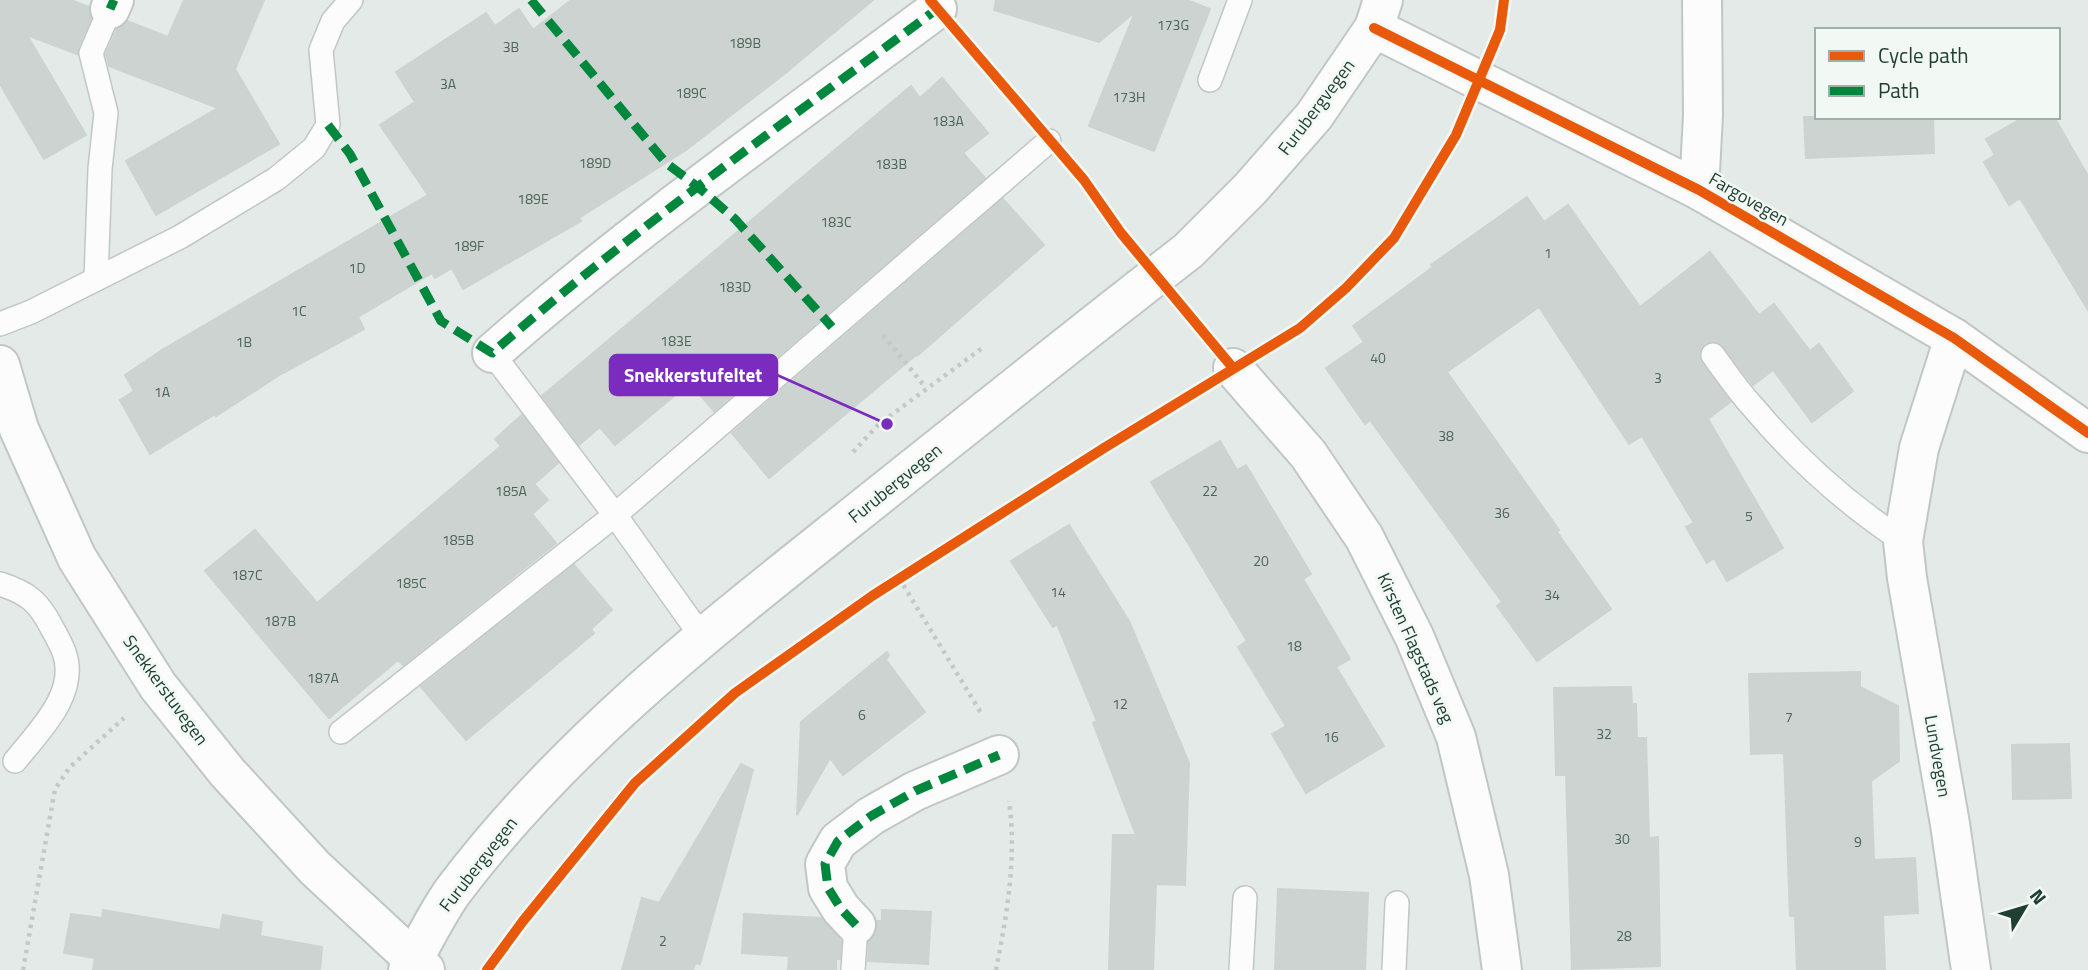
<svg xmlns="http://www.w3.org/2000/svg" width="2088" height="970" font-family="'Titillium Web',sans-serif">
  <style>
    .building { fill: #ccd3d0; stroke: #cdd3d0; stroke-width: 2 }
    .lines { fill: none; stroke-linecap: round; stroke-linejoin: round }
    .service-casing { stroke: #c1c7c4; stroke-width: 26 }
    .minor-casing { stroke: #c1c7c4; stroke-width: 42 }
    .secondary-casing { stroke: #c0c8c4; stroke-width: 42 }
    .path { stroke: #c1cac5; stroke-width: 4.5; stroke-dasharray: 3.5 5; stroke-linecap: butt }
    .service { stroke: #fbfcfb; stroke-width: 23 }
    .minor { stroke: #fbfcfb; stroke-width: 38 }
    .secondary { stroke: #fbfcfb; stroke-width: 38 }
    .quiet { stroke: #00873e; stroke-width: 9; stroke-dasharray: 18 9; stroke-linecap: butt }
    .cycleway-casing { stroke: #f2f9f5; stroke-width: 15 }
    .cycleway { stroke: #e8590c; stroke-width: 10 }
    .labels { text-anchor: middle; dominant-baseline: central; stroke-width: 5; stroke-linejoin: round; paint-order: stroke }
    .number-label { font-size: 14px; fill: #4c655a }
    .street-label { font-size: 18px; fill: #203f32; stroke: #f2f9f5 }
    .leader { fill: none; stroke: #7b2cbf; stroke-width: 2.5 }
    .callout-dot { fill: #7b2cbf; stroke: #f2f9f5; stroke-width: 2.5 }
    .callout { fill: #7b2cbf; stroke: #7b2cbf; stroke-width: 2.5 }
    .callout-label { font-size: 19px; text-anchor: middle; font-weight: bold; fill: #fff }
  </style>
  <rect width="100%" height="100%" fill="#e4eae7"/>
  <g class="building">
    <polygon points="0,0 71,0 89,7 91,18 78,47 77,54 27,35 86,135 44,159 0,84"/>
    <polygon points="184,0 264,0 235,69 279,144 156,215 126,161 218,108 109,66 106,54 117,29 122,27 127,21 168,37"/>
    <polygon points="571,0 873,0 783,75 686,150 579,218 581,221 463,289 452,268 435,278 432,273 358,317 364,329 281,374 216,416 215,414 150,454 120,400 134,391 125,375 162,350 428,195 380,125 415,102 396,72 486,13 495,26 519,9 533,30"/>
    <polygon points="996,0 1187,0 1210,9 1154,151 1089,126 1135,12 1099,42 994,10"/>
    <polygon points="942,78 988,133 963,153 985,178 714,411 690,383 615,445 600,427 579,445 542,396 911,86 920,98"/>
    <polygon points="1804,117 1933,117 1934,153 1806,158"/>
    <polygon points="2024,117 2054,117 2088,176 2088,310 2020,198 2009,205 1984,162 1995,155 1986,139"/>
    <polygon points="1527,197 1544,222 1568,205 1640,307 1710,252 1759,315 1774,304 1810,351 1819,344 1853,391 1812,422 1773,370 1753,385 1719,343 1711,341 1704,344 1701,349 1699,356 1702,363 1730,402 1708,419 1783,548 1727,581 1714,558 1707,563 1686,527 1694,523 1642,436 1629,444 1539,307 1447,372 1559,530 1557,532 1611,609 1537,661 1497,606 1502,602 1370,420 1365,424 1326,368 1364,342 1353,326 1433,267 1431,265"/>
    <polygon points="1003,199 1044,245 917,356 916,355 769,478 732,433"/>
    <polygon points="522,415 558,463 534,484 548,500 532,514 556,543 403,665 398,660 329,718 205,571 255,530 317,603 501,446 495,439"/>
    <polygon points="1220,441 1237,470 1246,465 1311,574 1303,579 1350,659 1336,667 1384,746 1306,793 1272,734 1286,726 1238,647 1247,641 1151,482"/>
    <polygon points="1069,525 1129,621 1189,763 1185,885 1156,884 1153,970 1109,970 1113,835 1136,835 1093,723 1097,721 1057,624 1053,627 1011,561"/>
    <polygon points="574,565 612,610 591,629 594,633 466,740 421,687"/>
    <polygon points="887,652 889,655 886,660 925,712 843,775 830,758 797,815 801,722"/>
    <polygon points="1860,672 1860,687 1898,706 1899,761 1871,781 1874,860 1915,858 1918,913 1883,915 1885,970 1797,970 1795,916 1790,916 1784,753 1751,754 1749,674"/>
    <polygon points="1631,687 1632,704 1636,704 1637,738 1646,738 1649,838 1658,837 1660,966 1572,969 1566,775 1556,775 1554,688"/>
    <polygon points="2069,744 2071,798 2013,799 2012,745"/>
    <polygon points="741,764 753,770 700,964 695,963 693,970 622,970 642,898 659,903"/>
    <polygon points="1278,889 1368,893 1365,970 1275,970"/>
    <polygon points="103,910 220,930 223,915 262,922 260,936 322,947 320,970 93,970 95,958 64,953 71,914 102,918"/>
    <polygon points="882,910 931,912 928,964 868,961 869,942 877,932 877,921 882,921"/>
    <polygon points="744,914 821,918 841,941 840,959 836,959 836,970 788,970 789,956 742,953"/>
  </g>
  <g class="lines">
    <g class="service-casing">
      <g id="service">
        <polyline points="1210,80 1240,0"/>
        <polyline points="96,279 100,169 106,113 91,53 110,9"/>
        <polyline points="0,324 31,312 180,237 276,179 314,148 328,125 321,50 333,21 351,0"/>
        <polyline points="492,353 615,515 702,637"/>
        <path d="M1713,355C1726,373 1738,391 1753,407C1796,458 1848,505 1903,541"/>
        <path d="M0,584C28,593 39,602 52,628C56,635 61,644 64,652C79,693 39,731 15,761"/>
        <polyline points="341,732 615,515 1049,141"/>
        <polyline points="853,970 856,925"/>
        <polyline points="1241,970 1245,898"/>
        <polyline points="1394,970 1397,903"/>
      </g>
    </g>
    <g class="minor-casing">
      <g id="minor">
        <polyline points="110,9 114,0"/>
        <polyline points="1374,28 1699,190 1954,338 2088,433"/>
        <polyline points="1699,190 1703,115 1702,0"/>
        <polyline points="1954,338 1919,448 1903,541 1907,578 1950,824 1971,970"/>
        <path d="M492,353C633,229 787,121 937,9"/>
        <polyline points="0,365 19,429 77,558 158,686 227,772 315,868 425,970"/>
        <polyline points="1233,368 1308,454 1364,537 1414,636 1456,737 1489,875 1502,970"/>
        <polyline points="856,925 841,909 828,888 825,864 838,841 871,816 915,791 999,755"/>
      </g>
    </g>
    <g class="secondary-casing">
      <path id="secondary" d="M408,970C422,944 436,915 453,891C564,744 704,635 847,521C960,431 1073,340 1188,251L1250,189L1314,116L1374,28L1383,0"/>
    </g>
    <g class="path">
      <polyline points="883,335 926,388"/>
      <polyline points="853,452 879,424 985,346"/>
      <polyline points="899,578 981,713"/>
      <polyline points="23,970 55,789 70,767 124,718"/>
      <path d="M996,970C1007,914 1017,857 1009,801"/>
    </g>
    <use href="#service" class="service"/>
    <use href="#minor" class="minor"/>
    <use href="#secondary" class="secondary"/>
    <g class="quiet">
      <polyline points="531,0 666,163 698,187 735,219 832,327"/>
      <polyline points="110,9 114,0"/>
      <path d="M328,125L350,154L441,321L492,353C633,229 787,121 937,9"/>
      <polyline points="856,925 841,909 828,888 825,864 838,841 871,816 915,791 999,755"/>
    </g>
    <g class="cycleway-casing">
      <g id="cycleway">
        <polyline points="930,0 1084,180 1121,233 1233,368"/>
        <polyline points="1374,28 1699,190 1954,338 2088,433"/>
        <polyline points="487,970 523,921 635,783 735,693 872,596 1104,448 1300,328 1346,288 1394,238 1456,135 1500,30 1504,0"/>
      </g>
    </g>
    <use href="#cycleway" class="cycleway"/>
  </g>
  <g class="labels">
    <g class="number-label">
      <text x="1173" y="24">173G</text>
      <text x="745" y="42">189B</text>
      <text x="511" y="46">3B</text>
      <text x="448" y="83">3A</text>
      <text x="691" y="92">189C</text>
      <text x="1129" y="96">173H</text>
      <text x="948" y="120">183A</text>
      <text x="595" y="162">189D</text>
      <text x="891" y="163">183B</text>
      <text x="533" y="198">189E</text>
      <text x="836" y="221">183C</text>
      <text x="469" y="245">189F</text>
      <text x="1548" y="252">1</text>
      <text x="357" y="267">1D</text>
      <text x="735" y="286">183D</text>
      <text x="299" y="310">1C</text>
      <text x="676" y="340">183E</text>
      <text x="244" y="341">1B</text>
      <text x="1378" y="357">40</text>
      <text x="1658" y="377">3</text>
      <text x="162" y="391">1A</text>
      <text x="1446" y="435">38</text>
      <text x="511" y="490">185A</text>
      <text x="1210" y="490">22</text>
      <text x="1502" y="512">36</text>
      <text x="1749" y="515">5</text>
      <text x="458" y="539">185B</text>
      <text x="1261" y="560">20</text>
      <text x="247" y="574">187C</text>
      <text x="411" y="582">185C</text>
      <text x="1058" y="591">14</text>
      <text x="1552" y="594">34</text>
      <text x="280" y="620">187B</text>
      <text x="1294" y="645">18</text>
      <text x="323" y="677">187A</text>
      <text x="1120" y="703">12</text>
      <text x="862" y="714">6</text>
      <text x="1789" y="716">7</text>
      <text x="1604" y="733">32</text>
      <text x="1331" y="736">16</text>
      <text x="1622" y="838">30</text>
      <text x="1858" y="841">9</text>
      <text x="1624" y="935">28</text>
      <text x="663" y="940">2</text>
    </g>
    <g class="street-label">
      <text transform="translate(1316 107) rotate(-53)">Furubergvegen</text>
      <text transform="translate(1749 199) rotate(30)">Fargovegen</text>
      <text transform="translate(895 483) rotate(-39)">Furubergvegen</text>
      <text transform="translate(1416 648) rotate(66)">Kirsten Flagstads veg</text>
      <text transform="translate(166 690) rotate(54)">Snekkerstuvegen</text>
      <text transform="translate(1938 756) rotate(80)">Lundvegen</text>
      <text transform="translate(478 864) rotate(-52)">Furubergvegen</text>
    </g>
  </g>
  <path class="leader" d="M887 424L777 375"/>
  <circle class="callout-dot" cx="887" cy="424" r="7"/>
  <rect class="callout" x="610" y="355" width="167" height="40" rx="7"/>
  <g class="callout-label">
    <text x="693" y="382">Snekkerstufeltet</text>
  </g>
  <rect x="1815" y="28" width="245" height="91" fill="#f2f9f5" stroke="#9eafa7" stroke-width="2"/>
  <rect x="1829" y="51" width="35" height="10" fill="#e8590c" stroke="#9eafa7" stroke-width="2"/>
  <text x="1878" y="63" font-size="21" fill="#203f32">Cycle path</text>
  <rect x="1829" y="86" width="35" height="10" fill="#00873e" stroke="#9eafa7" stroke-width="2"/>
  <text x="1878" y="98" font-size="21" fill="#203f32">Path</text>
  <g transform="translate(2025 907) rotate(52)" stroke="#f2f9f5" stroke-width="5" paint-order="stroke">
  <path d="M0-5L12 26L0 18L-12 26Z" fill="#203f32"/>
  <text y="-10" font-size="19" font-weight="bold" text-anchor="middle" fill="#203f32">N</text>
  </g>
</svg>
